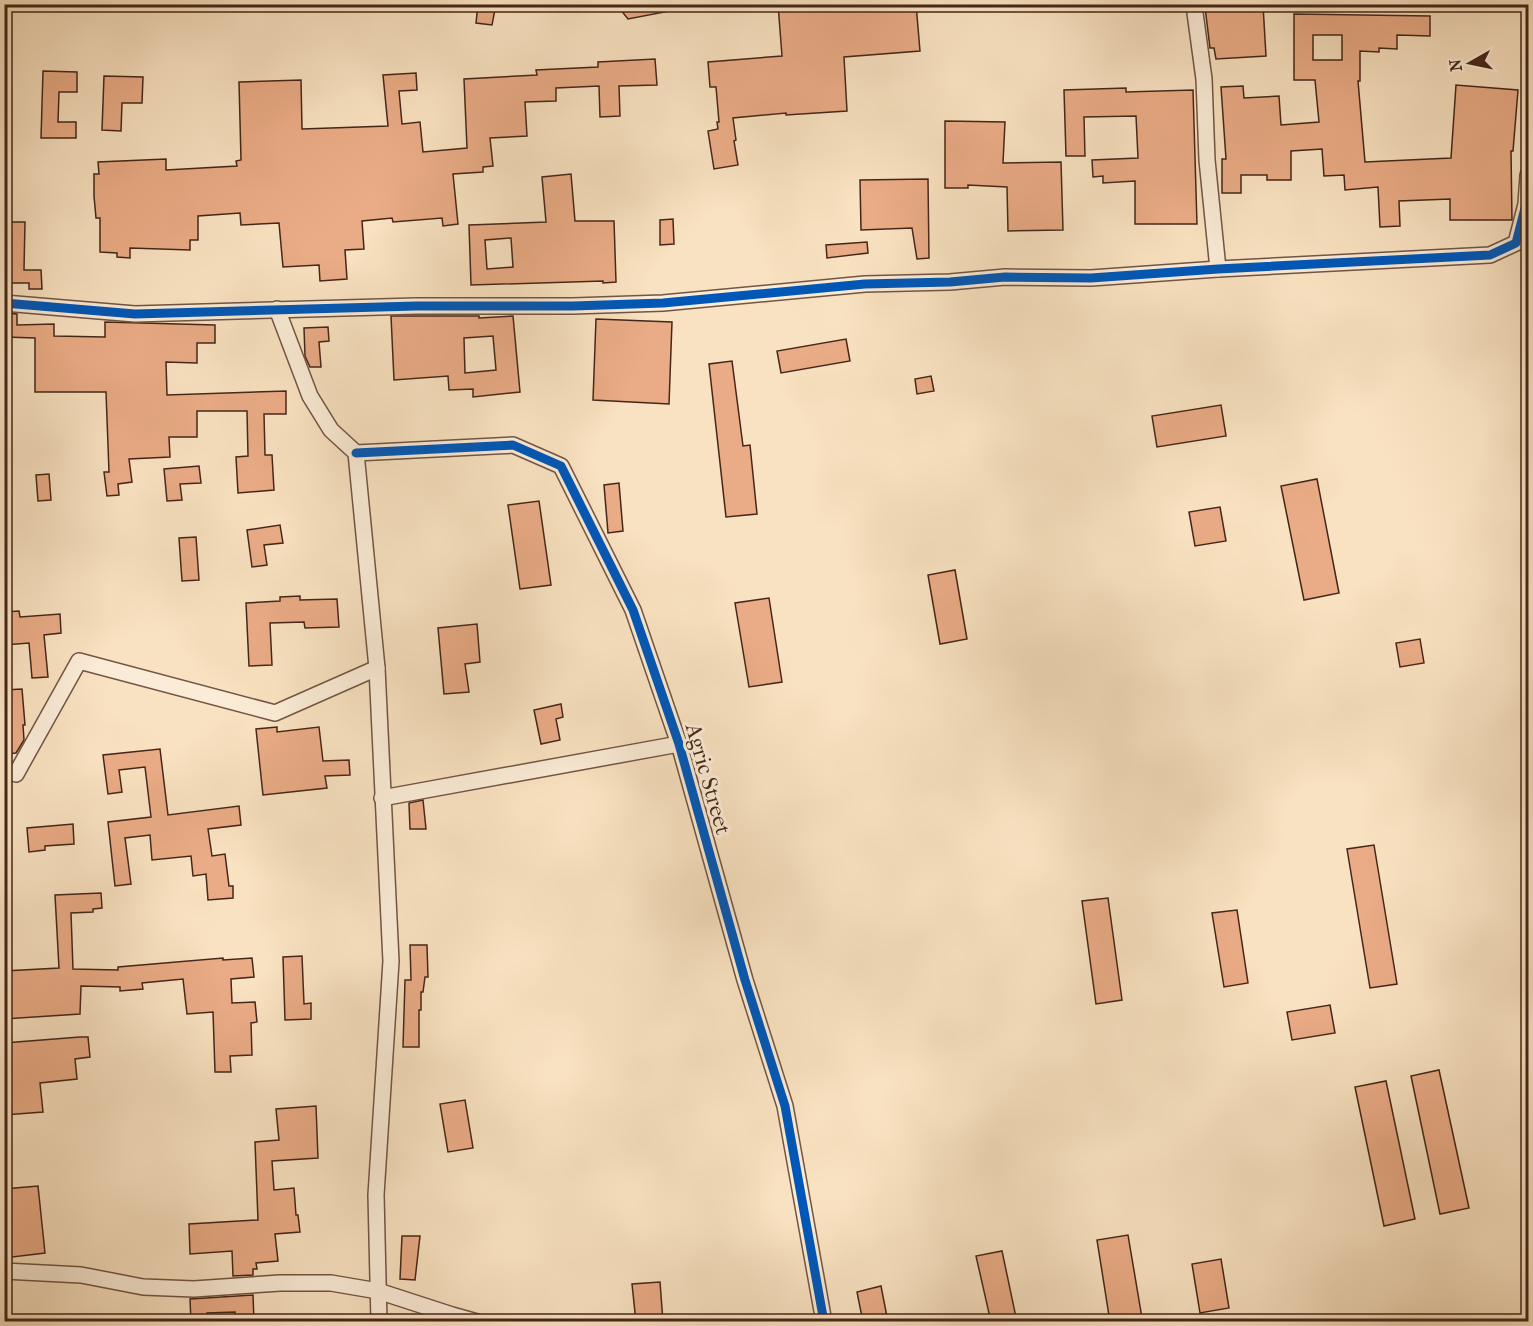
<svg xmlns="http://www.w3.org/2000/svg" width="1533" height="1326" font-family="'IM FELL French Canon',serif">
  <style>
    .building { fill: #eaac86; stroke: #452619; stroke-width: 1.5; fill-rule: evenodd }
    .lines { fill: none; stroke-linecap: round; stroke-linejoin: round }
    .minor-casing { stroke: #725543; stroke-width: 18 }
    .minor { stroke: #fbecd7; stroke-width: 15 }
    .cycleway-casing { stroke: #fbecd7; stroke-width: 13 }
    .cycleway { stroke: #0057b8; stroke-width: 9 }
    .labels { text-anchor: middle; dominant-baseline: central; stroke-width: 6; stroke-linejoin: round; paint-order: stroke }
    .street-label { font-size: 22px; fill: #452619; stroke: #fbecd7 }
  </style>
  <rect width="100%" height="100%" fill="#f9e2c1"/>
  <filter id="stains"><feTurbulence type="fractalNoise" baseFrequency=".00333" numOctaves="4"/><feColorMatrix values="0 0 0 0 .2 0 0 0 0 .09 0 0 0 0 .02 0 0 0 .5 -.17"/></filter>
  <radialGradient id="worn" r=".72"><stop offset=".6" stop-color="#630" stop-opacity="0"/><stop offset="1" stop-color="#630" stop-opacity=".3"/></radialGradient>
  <g class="building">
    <polygon points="478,4 496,4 492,25 476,23"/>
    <polygon points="616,4 670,4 670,11 628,19"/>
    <polygon points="778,4 916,4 920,51 844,57 847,111 786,115 786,113 733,118 736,140 734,141 738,165 714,169 708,131 718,129 717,122 719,122 716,87 710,87 708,62 782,56"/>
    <polygon points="1263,5 1266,56 1216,59 1214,48 1210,48 1205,7"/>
    <path d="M1294,14L1430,16V36L1397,35V49L1379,48V52L1360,51V81H1358L1365,162L1451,158L1456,85L1518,90L1513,151H1511L1512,220H1450V199L1399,201L1400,226L1380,227L1378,187L1345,190L1344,175L1324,176L1322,149L1291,151V180H1267V175H1241V193H1222V159H1226L1221,87L1243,86L1244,98L1279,96L1281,125L1319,122L1315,80H1294ZM1313,35H1342V60H1313Z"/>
    <polygon points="655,59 657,85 619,86 620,116 600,117 599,86 556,88 556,101 525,102 527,136 490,138 493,166 483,167 483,172 453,174 458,224 443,226 442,218 393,222 392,218 362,221 364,249 345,250 347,279 320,281 319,265 283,267 279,223 241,225 240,213 198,216 198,240 190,240 190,250 130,248 130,258 117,257 117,253 100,252 100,218 96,218 94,196 94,174 99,174 98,162 166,159 166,170 237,166 236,161 241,160 239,82 301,80 302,129 388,126 383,75 416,73 417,90 399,91 402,124 420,122 423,152 467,148 464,79 537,75 536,70 598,67 598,62"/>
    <polygon points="43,71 77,72 77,92 59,92 58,122 76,122 76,138 41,138"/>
    <polygon points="104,76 143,77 142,103 122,103 121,131 102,130"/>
    <polygon points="1126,88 1126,92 1193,90 1197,224 1135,224 1135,181 1103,183 1103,176 1093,177 1092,160 1138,158 1136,116 1084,117 1085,156 1066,156 1064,90"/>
    <polygon points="945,121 1005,122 1003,163 1061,162 1063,230 1008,231 1007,187 968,185 968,188 945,188"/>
    <path d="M571,174L575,221H614L616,282L603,283V281L471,285L469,225L546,222L542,177ZM511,238L513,267L487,269L485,240Z"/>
    <polygon points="928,179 929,258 917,259 912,228 861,230 860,180"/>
    <polygon points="673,219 674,244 660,245 660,220"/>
    <polygon points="4,222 25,222 24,270 41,270 42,289 29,289 29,283 4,283"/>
    <polygon points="867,242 868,253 827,258 826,245"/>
    <polygon points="4,313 17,314 17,325 54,324 54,336 105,337 105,322 215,325 215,343 197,343 197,363 166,362 167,395 286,391 286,414 264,414 265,455 272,455 274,490 238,493 236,457 248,456 247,411 197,411 197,437 169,437 170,457 129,459 132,482 118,484 119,495 107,496 104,472 109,472 106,392 35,392 35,338 5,337"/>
    <path d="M391,316H479V318L513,316L520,392L473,397V389L449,390L448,376L394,380ZM493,336L496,370L465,373L464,338Z"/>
    <polygon points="596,319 672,322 669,404 593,400"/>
    <polygon points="328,327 329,341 319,342 321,367 310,367 305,356 304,328"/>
    <polygon points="846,339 850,361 781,373 777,351"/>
    <polygon points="732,361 743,446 750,445 757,514 726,517 709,364"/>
    <polygon points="931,376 934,391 917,394 915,379"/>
    <polygon points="1221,405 1226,436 1157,447 1152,416"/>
    <polygon points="199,466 201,483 180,484 182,500 167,501 164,469"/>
    <polygon points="49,474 51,500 38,501 36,475"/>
    <polygon points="1317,479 1339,593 1304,600 1281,486"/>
    <polygon points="619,483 623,531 608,533 604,485"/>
    <polygon points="539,501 551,585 520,589 508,505"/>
    <polygon points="1220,507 1226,541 1195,546 1189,512"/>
    <polygon points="280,525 283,543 264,545 267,565 252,567 247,530"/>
    <polygon points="196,537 199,580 182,581 179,538"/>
    <polygon points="955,570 967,639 940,644 928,575"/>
    <polygon points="300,596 300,600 337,599 339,627 305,628 304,622 270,623 272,665 249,666 246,603 280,601 280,597"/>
    <polygon points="769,598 782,682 749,687 735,603"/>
    <polygon points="19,611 20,617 60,614 61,633 44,635 48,677 32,678 29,643 4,645 4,612"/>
    <polygon points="477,624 480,662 465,664 469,692 444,694 438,628"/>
    <polygon points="1420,639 1424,663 1400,667 1396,643"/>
    <polygon points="22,689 25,725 23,725 24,740 16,753 4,754 4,690"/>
    <polygon points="561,704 563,717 556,719 560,740 541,744 534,710"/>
    <polygon points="277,727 277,732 319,727 323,761 349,760 350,775 325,776 327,788 263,795 256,729"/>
    <polygon points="160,749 168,815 239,806 241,825 208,829 212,856 225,854 229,886 233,886 233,898 208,900 206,874 193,876 191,856 152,860 150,835 125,838 131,884 115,886 108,822 151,817 145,767 119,770 122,792 108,794 103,755"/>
    <polygon points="423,800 426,829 410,829 409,803"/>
    <polygon points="73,824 74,844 45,846 45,850 29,852 27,828"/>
    <polygon points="1374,845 1397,984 1370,988 1347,849"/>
    <polygon points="101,893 102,908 93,909 93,912 71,913 73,969 118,970 118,967 223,958 223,960 252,958 254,977 231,979 232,1003 255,1002 257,1022 251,1023 252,1055 230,1056 231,1072 215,1072 213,1012 187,1014 183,979 142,983 143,989 120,991 120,987 81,986 80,1014 4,1019 4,971 59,968 55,895"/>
    <polygon points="1108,898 1122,1000 1096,1004 1082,901"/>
    <polygon points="1237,910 1248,983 1224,987 1212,913"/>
    <polygon points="410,945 427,945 428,977 425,977 423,992 421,992 421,1010 419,1010 419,1047 403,1047 405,980 411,980"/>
    <polygon points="302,956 304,1004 311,1003 311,1019 285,1020 283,957"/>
    <polygon points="1330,1005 1335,1033 1292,1040 1287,1012"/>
    <polygon points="80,1037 88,1037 90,1057 75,1059 77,1079 40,1083 43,1112 4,1115 4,1043"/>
    <polygon points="1439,1070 1469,1208 1440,1214 1411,1076"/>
    <polygon points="1386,1081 1415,1219 1384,1226 1355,1087"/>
    <polygon points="465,1100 473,1148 448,1152 440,1104"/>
    <polygon points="316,1106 318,1158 272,1161 274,1190 294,1188 296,1215 298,1215 300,1232 275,1234 278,1261 256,1263 257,1269 253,1269 253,1275 233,1276 232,1251 190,1254 189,1224 258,1220 255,1142 279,1140 276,1109"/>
    <polygon points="38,1186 45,1253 4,1258 4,1189"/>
    <polygon points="1128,1235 1142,1318 1110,1322 1097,1240"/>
    <polygon points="402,1236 420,1236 415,1280 400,1279"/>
    <polygon points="1002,1251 1017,1322 991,1322 976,1256"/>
    <polygon points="1221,1259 1229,1308 1200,1313 1192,1264"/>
    <polygon points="660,1282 663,1322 636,1322 632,1284"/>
    <polygon points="881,1286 888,1322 863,1322 857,1292"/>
    <polygon points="253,1295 254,1322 235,1322 235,1312 207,1313 208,1322 191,1322 190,1299"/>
  </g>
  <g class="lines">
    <g class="minor-casing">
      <g id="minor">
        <polyline points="1196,4 1195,13 1204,79 1207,160 1218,269"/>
        <polyline points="4,303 135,314 416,306 573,306 663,303 865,284 950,282 1005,277 1091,278 1218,269 1490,255 1516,243 1526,204 1528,175"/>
        <polyline points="277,309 310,396 331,430 356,453 377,668 391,961 376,1195 379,1322"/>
        <polyline points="356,453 513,445 561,466 633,610 679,744 745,980 785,1106 824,1322"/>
        <polyline points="16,774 79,661 275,713 377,668"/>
        <polyline points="382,798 679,744"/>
        <polyline points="4,1271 81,1275 143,1287 194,1289 280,1283 331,1283 378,1291 452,1315 477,1322"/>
      </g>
    </g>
    <use href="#minor" class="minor"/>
    <g class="cycleway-casing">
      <g id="cycleway">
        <polyline points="4,303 135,314 416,306 573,306 663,303 865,284 950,282 1005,277 1091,278 1218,269 1490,255 1516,243 1526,204 1528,175"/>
        <polyline points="356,453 513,445 561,466 633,610 679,744 745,980 785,1106 824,1322"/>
      </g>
    </g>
    <use href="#cycleway" class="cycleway"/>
  </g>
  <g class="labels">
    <g class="street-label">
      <text transform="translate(708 779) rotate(74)">Agric Street</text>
    </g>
  </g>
  <rect width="1533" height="1326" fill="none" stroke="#f9e2c1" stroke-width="24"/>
  <rect x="6" y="6" width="1521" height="1314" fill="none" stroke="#452619" stroke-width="3"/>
  <rect x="12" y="12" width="1509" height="1302" fill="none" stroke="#452619" stroke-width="1.5"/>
  <g transform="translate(1470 63) rotate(261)" stroke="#fbecd7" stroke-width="4.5" paint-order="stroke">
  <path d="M0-4.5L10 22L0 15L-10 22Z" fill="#452619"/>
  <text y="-9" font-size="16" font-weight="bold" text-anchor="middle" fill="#452619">N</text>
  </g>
  <rect width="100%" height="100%" filter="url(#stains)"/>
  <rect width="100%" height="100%" fill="url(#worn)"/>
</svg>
